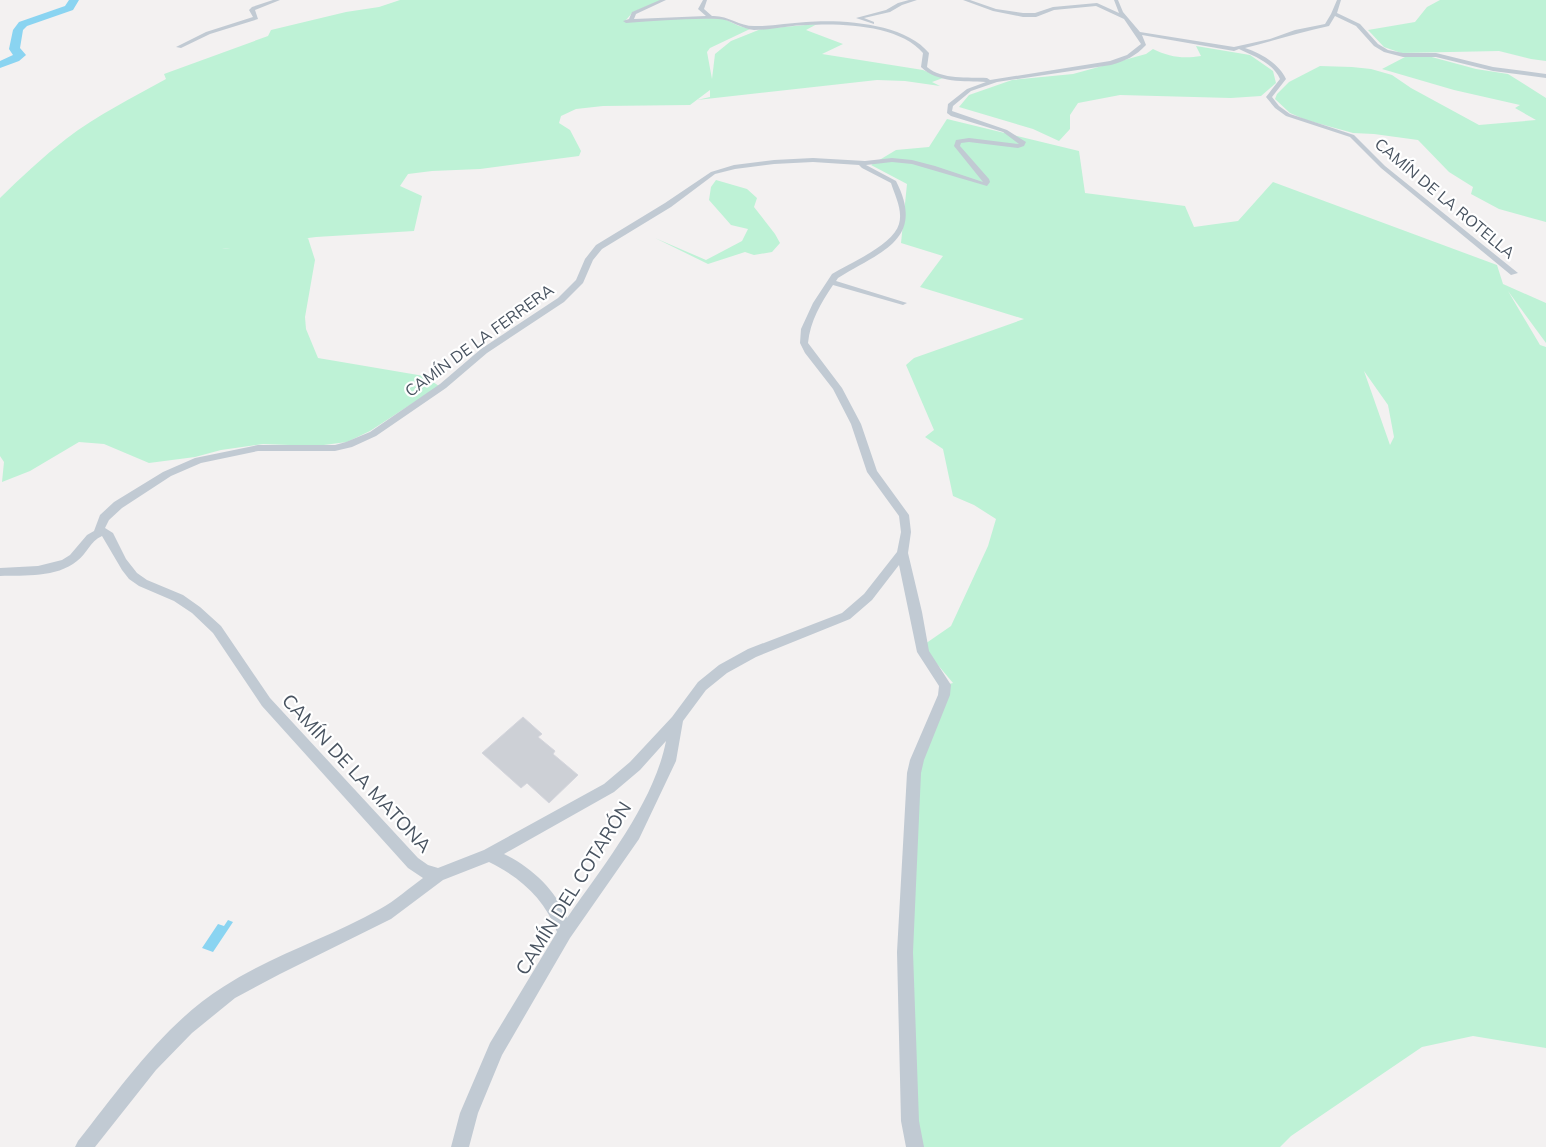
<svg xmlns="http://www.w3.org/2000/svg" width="1546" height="1147" font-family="Mulish,sans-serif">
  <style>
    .green { fill: #bef2d6; fill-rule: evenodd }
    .water { fill: #8ad4f1 }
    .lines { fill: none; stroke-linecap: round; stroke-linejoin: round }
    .river { fill: #8ad4f1; fill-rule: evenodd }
    .building { fill: #cdd0d6; stroke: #d5d6dd }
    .minor { fill: #c1cad3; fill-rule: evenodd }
    .labels { text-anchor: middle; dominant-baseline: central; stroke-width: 4.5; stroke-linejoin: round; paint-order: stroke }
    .far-street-label { font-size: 16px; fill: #485360; stroke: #fff }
    .street-label { font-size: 19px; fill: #485360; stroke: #fff }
  </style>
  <rect width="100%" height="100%" fill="#f3f1f1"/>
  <g class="green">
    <path d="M400,0H662L633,12L626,20L709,18L724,19L739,26L750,29L710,48L707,52L712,79L715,54L731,41L761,29L817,24L806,30L843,44L822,54L923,70L943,78L932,82L940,86L905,81L877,80L697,100L710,97V90L690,105L603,106L576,109L561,116L559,123L570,130L581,151L579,156L480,169L432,171L408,174L400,186L422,196L414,231L316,237L222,249L308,238L315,260L305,317L306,329L318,358L424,376L439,386L370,431L347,442L316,446L263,444L221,450L195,457L149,463L104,444L79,442L30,471L2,482L4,462L0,456V198C21,177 43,157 66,139C97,115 132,98 166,79L164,74L268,36L271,30L346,12L379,7Z"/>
    <polygon points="1440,0 1546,0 1546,61 1531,59 1499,51 1401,53 1384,47 1368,30 1415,22 1427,7"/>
    <path d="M1196,46L1250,55L1273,71L1276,83L1261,96L1231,98L1120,95L1078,103L1070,115V129L1059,141L1033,129L959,107L969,95L1012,80L1073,74L1146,54L1153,49C1169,57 1183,59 1201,56Z"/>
    <polygon points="1428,56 1476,69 1508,74 1546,98 1546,222 1499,209 1471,194 1473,187 1449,172 1418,140 1374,134 1353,133 1306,120 1290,113 1275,99 1277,94 1289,82 1320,66 1352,67 1371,69 1392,75 1411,88 1479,125 1536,120 1515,108 1520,105 1454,90 1382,69 1405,57"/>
    <path d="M947,119L1079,151L1085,193L1185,206L1194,227L1238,221L1273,182L1497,265L1503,284L1546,303V343L1508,291L1540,345L1546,347V1048L1473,1036L1422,1047L1291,1136L1280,1147H921L910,1121L914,773L945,685L953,683L922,646L951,626L988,546L996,519L974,505L953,496L943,449L925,437L934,430L906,365L914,358L1024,319L920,287L943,256L901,243L907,184L871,165L896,150L929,147ZM1364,371L1388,405L1394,437L1390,445Z"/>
    <polygon points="716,180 747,189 757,198 754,207 775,234 780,243 772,252 754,255 745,252 708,264 655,238 706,260 742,241 748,229 731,225 709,200 711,187"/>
  </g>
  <polygon class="water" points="228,920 233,922 213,952 202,948 218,924 224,926"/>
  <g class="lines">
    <polygon class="river" points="69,0 79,0 73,10 27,26 23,30 20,48 26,55 19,61 0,68 0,61 13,55 9,49 13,30 19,22 65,6"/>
  </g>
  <polygon class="building" points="523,717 542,734 538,737 555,751 553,754 578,775 549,803 527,783 521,788 482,753"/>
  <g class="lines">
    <g class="minor">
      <polygon points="273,0 280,0 255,10 258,19 210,34 181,48 176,47 206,32 253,17 249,10 252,7"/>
      <path d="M660,0H666L636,14L634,19L706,16L698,9L703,0H707L704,9L712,16C728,15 740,27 756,26C773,26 789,23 806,22C841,19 905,23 929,53L927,67C942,80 968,77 987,78L990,80L1110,61L1127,55L1141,44L1124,19L1096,6L1054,10L1036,17H1023L993,11L963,0H970L996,9L1023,13H1035L1053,7L1097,3L1119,13L1114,0H1118L1123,12L1140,32L1234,47L1270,39L1295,30L1325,24L1331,14L1337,0H1341L1337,13L1360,24L1378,44L1388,50L1403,53H1436L1493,67L1546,74V78L1493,71L1436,57H1403L1384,52L1374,46L1356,26L1335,16L1329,26C1300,32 1273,41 1245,48C1261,53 1279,64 1286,79L1272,97L1279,106L1290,114L1354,135L1385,166L1518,273L1511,275L1381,168L1350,137L1286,116L1275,108L1266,97L1280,79C1273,63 1254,56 1239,49L1234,51L1142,35L1146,45C1136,56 1125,61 1111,65L997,82L971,91L953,106L952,111L1007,130L1026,142L1024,146L1018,148L969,142L961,143L960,146L989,179L990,182L987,186L912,164L892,162L866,165L896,181C926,240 881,251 838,278L836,281L907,303L903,305L833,285C821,303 810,321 808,343L842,388L861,424L877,471L909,515L911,532L908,553L922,612L929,651L951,685L950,695L924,760L921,773L913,952L919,1121L924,1147H906L901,1121L897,952L907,773L910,760L938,695L939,686L917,652L899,565L872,600L850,619L756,657L727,673L706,690L683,721L676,761L639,839L570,938L502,1055L478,1113L469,1147H451L460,1113L490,1043L557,932C545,899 520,877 489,862L443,880L391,919L280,974L235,998L192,1033L156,1070L95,1147H75L78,1141C121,1087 164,1024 223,987C272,955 329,938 380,909C395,901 409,888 423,878L408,868L262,706L213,633L192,613L174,601L139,586L129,579L122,570L102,536C90,541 87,554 77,561C56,578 25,575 0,576V568L38,566L62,560L70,555L87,535L94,531L100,515L114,502L163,472L195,458L258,445H335L346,442L370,432L440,384L481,349L558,298L576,280L585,259L596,245L665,203L711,172L734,165L774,160L813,158L865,161L892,158L912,160L935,166L983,182L954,146L956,140L969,138L1019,144L1003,132L951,116L947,113L948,104L967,89L986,82C965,81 937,83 921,67L923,53C900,25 841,23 808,25C790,25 772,30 754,30C741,29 730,19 718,19C688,18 656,21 626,23L623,21L629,19L632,12ZM813,162L859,165L862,168L891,183C895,196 903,210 899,224C893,245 850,263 832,274L813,303L801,329L800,343L805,353L833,389L851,424L867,472L899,516L901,532L897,552L864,594L842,613L748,649L719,665L698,682L672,717L630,762L604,784L484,850L438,868L428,865L418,858L270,698L221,626L200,607L183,595L147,580L137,573L126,559L113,533L105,528L109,520L122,508L171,476L201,463L258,451H335L352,447L376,436L446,388L487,353L564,302L583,283L593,260L602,249L671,207L715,174L735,169L774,164ZM666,741C654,803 603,866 567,918C555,889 531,867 504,854L614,792L640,770Z"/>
      <polygon points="909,0 917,0 902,5 890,12 864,18 874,22 874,24 856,18 886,10 898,3"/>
    </g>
  </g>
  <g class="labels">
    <g class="far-street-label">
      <text transform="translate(1445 198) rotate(40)">CAMÍN DE LA ROTELLA</text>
      <text transform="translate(479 340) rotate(-36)">CAMÍN DE LA FERRERA</text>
    </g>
    <g class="street-label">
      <text transform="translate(357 773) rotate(47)">CAMÍN DE LA MATONA</text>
      <text transform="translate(573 888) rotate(-58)">CAMÍN DEL COTARÓN</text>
    </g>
  </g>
</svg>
